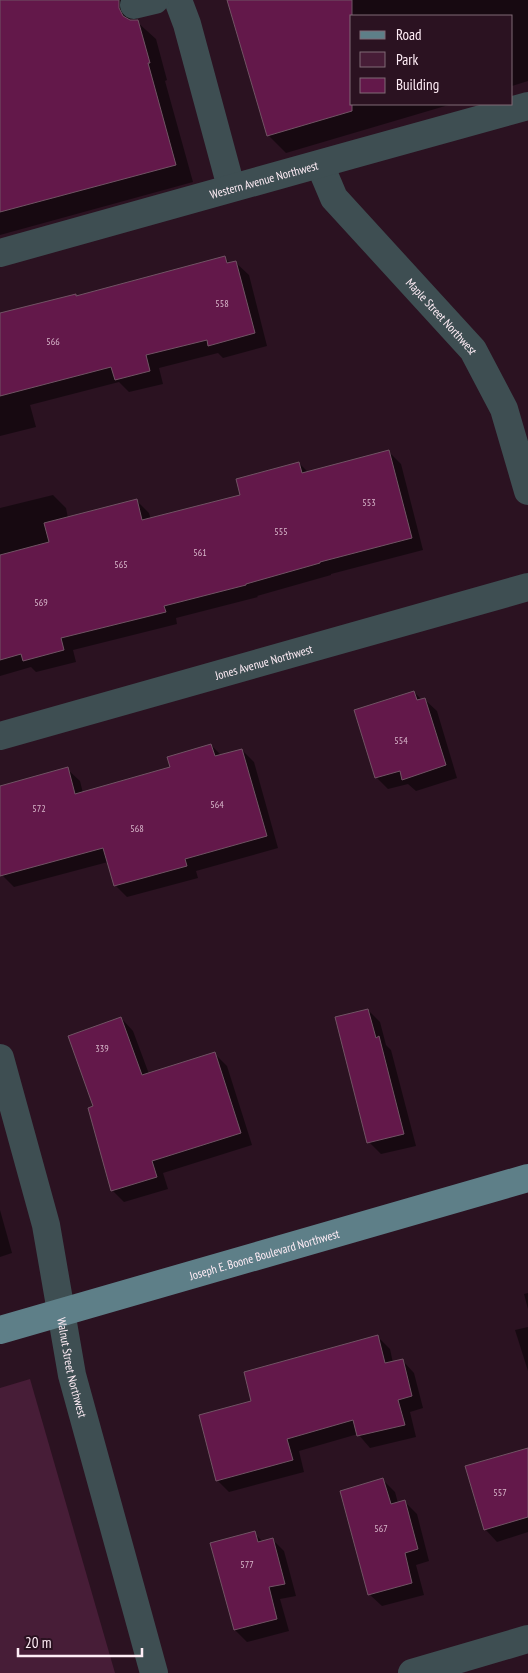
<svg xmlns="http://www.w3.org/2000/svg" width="528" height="1673" font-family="'PT Sans Narrow',sans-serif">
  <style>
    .green { fill: #471d37 }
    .shadow { fill: #0007 }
    .building { fill: #63184a; stroke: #715364 }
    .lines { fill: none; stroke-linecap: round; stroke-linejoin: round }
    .minor { stroke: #3e4e52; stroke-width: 28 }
    .major { stroke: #5e7f88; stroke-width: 28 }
    .labels { text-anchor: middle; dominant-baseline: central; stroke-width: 4.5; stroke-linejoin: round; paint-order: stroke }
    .number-label { font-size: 10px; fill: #d8b8cb }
    .street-label { font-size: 12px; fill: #ffedf6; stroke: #2b1221 }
  </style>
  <rect width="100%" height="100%" fill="#2b1221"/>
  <polygon class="green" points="30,1379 115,1673 0,1673 0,1388"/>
  <g class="shadow">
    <polygon points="0,0 145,0 136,21 156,39 167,80 165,81 193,182 0,235"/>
    <polygon points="229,0 528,0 528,81 512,86 512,16 352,16 352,104 452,104 286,153 268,135"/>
    <polygon points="225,258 230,263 235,262 249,275 267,346 223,358 218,353 159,368 163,384 129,392 119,382 30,405 36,427 0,436 0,318"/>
    <polygon points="389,452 401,464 423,550 331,574 331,575 257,596 258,597 176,618 177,624 73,650 76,662 36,672 31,667 0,676 0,508 53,495 66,508 68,518 137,501 149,513 151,520 242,496 299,463 309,473"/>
    <polygon points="414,692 422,700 424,699 437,711 457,778 416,791 408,784 388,789 376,777"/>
    <polygon points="211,745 222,756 242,750 254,762 278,848 196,871 198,878 127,897 115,885 108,862 14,887 2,875 0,867 0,787 67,769 80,781 83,793 171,768"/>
    <polygon points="368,1010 380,1022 386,1045 391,1050 416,1146 381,1154 369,1142"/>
    <polygon points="121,1018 133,1031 149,1074 215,1054 227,1066 252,1145 163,1173 168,1189 124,1202 112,1190 95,1107"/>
    <polygon points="0,1210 12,1253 0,1257"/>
    <polygon points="528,1293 528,1309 524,1294"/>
    <polygon points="528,1327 528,1371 515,1330"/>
    <polygon points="378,1337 390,1349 393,1363 402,1360 414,1373 423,1408 410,1412 416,1437 370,1448 358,1434 299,1451 304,1472 229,1492 217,1480 253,1402"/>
    <polygon points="528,1449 528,1532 497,1542 485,1529"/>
    <polygon points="383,1480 395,1492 398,1503 405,1502 417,1514 429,1561 416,1565 424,1595 382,1606 369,1594"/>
    <polygon points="254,1533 263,1542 272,1539 284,1551 296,1596 280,1599 289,1631 247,1642 235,1630"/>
  </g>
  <g class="building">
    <polygon points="0,0 119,0 119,8 123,16 130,20 138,20 150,63 148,63 176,165 0,212"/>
    <polygon points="227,0 352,0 352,111 267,136"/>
    <polygon points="225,256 227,263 236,261 255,333 208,346 207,340 146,355 150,371 115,380 111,367 0,396 0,313 76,294 76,296"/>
    <polygon points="389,450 412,538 320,562 320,563 246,584 246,585 164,606 166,612 61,638 64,650 23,661 21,654 0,660 0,555 49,542 44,523 137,499 142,520 240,495 236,479 299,462 302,473"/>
    <polygon points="414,691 417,700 425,698 446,765 402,780 400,771 375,778 354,710"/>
    <polygon points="211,744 215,756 242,749 267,836 185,859 187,866 114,886 103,848 0,876 0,786 68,767 75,794 170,767 167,757"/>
    <polygon points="368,1009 376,1038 379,1036 404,1134 367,1143 335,1017"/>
    <polygon points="121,1017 142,1075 215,1052 241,1133 152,1161 157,1177 111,1191 88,1108 93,1106 68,1036"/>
    <polygon points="378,1335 385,1363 403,1359 412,1396 398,1400 405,1425 357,1436 353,1420 287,1439 293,1460 216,1481 199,1415 251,1401 244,1372"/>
    <polygon points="528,1448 528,1517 484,1530 465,1466"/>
    <polygon points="383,1478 391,1504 405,1500 418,1549 405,1553 412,1583 368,1595 340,1491"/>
    <polygon points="255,1531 258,1542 273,1538 285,1584 269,1587 277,1619 234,1630 210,1543"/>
  </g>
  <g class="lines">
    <g class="minor">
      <polyline points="178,0 187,24 231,187"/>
      <polyline points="134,5 155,0"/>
      <path id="s1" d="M320,165L334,198L473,350L504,409L528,491"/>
      <path id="s2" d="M0,253C176,203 352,155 528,106"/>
      <path id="s3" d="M0,736L528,587"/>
      <path id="s4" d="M0,1058L46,1225L72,1375L154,1673"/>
      <polyline points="412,1673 528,1639"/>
    </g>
    <path class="major" id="s5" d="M0,1330L528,1178"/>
  </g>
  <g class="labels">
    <g class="number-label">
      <text x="222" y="303">558</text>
      <text x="53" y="341">566</text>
      <text x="369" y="502">553</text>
      <text x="281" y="531">555</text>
      <text x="200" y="552">561</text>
      <text x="121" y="564">565</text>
      <text x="41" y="602">569</text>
      <text x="401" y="740">554</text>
      <text x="217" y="804">564</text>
      <text x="39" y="808">572</text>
      <text x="137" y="828">568</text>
      <text x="102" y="1048">339</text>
      <text x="500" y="1492">557</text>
      <text x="381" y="1528">567</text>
      <text x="247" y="1564">577</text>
    </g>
    <g class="street-label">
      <text stroke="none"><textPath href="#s2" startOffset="274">Western Avenue Northwest</textPath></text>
      <text stroke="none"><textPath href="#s1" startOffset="196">Maple Street Northwest</textPath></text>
      <text stroke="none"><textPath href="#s3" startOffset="274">Jones Avenue Northwest</textPath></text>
      <text stroke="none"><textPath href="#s5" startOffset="275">Joseph E. Boone Boulevard Northwest</textPath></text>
      <text stroke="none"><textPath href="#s4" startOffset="318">Walnut Street Northwest</textPath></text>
    </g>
  </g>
  <rect x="350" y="15" width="162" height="90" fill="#2b1221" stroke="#806a76"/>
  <rect x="360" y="31" width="25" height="8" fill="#5e7f88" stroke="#806a76"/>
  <text x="396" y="40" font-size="15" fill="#ffedf6">Road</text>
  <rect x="360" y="52" width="25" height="15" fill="#471d37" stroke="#806a76"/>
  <text x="396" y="65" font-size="15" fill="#ffedf6">Park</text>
  <rect x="360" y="78" width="25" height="15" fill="#63184a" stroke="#806a76"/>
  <text x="396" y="90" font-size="15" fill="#ffedf6">Building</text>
  <path d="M18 1648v8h124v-8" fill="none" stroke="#ffedf6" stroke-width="2.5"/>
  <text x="25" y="1648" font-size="15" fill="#ffedf6" stroke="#2b1221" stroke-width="4" paint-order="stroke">20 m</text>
</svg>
